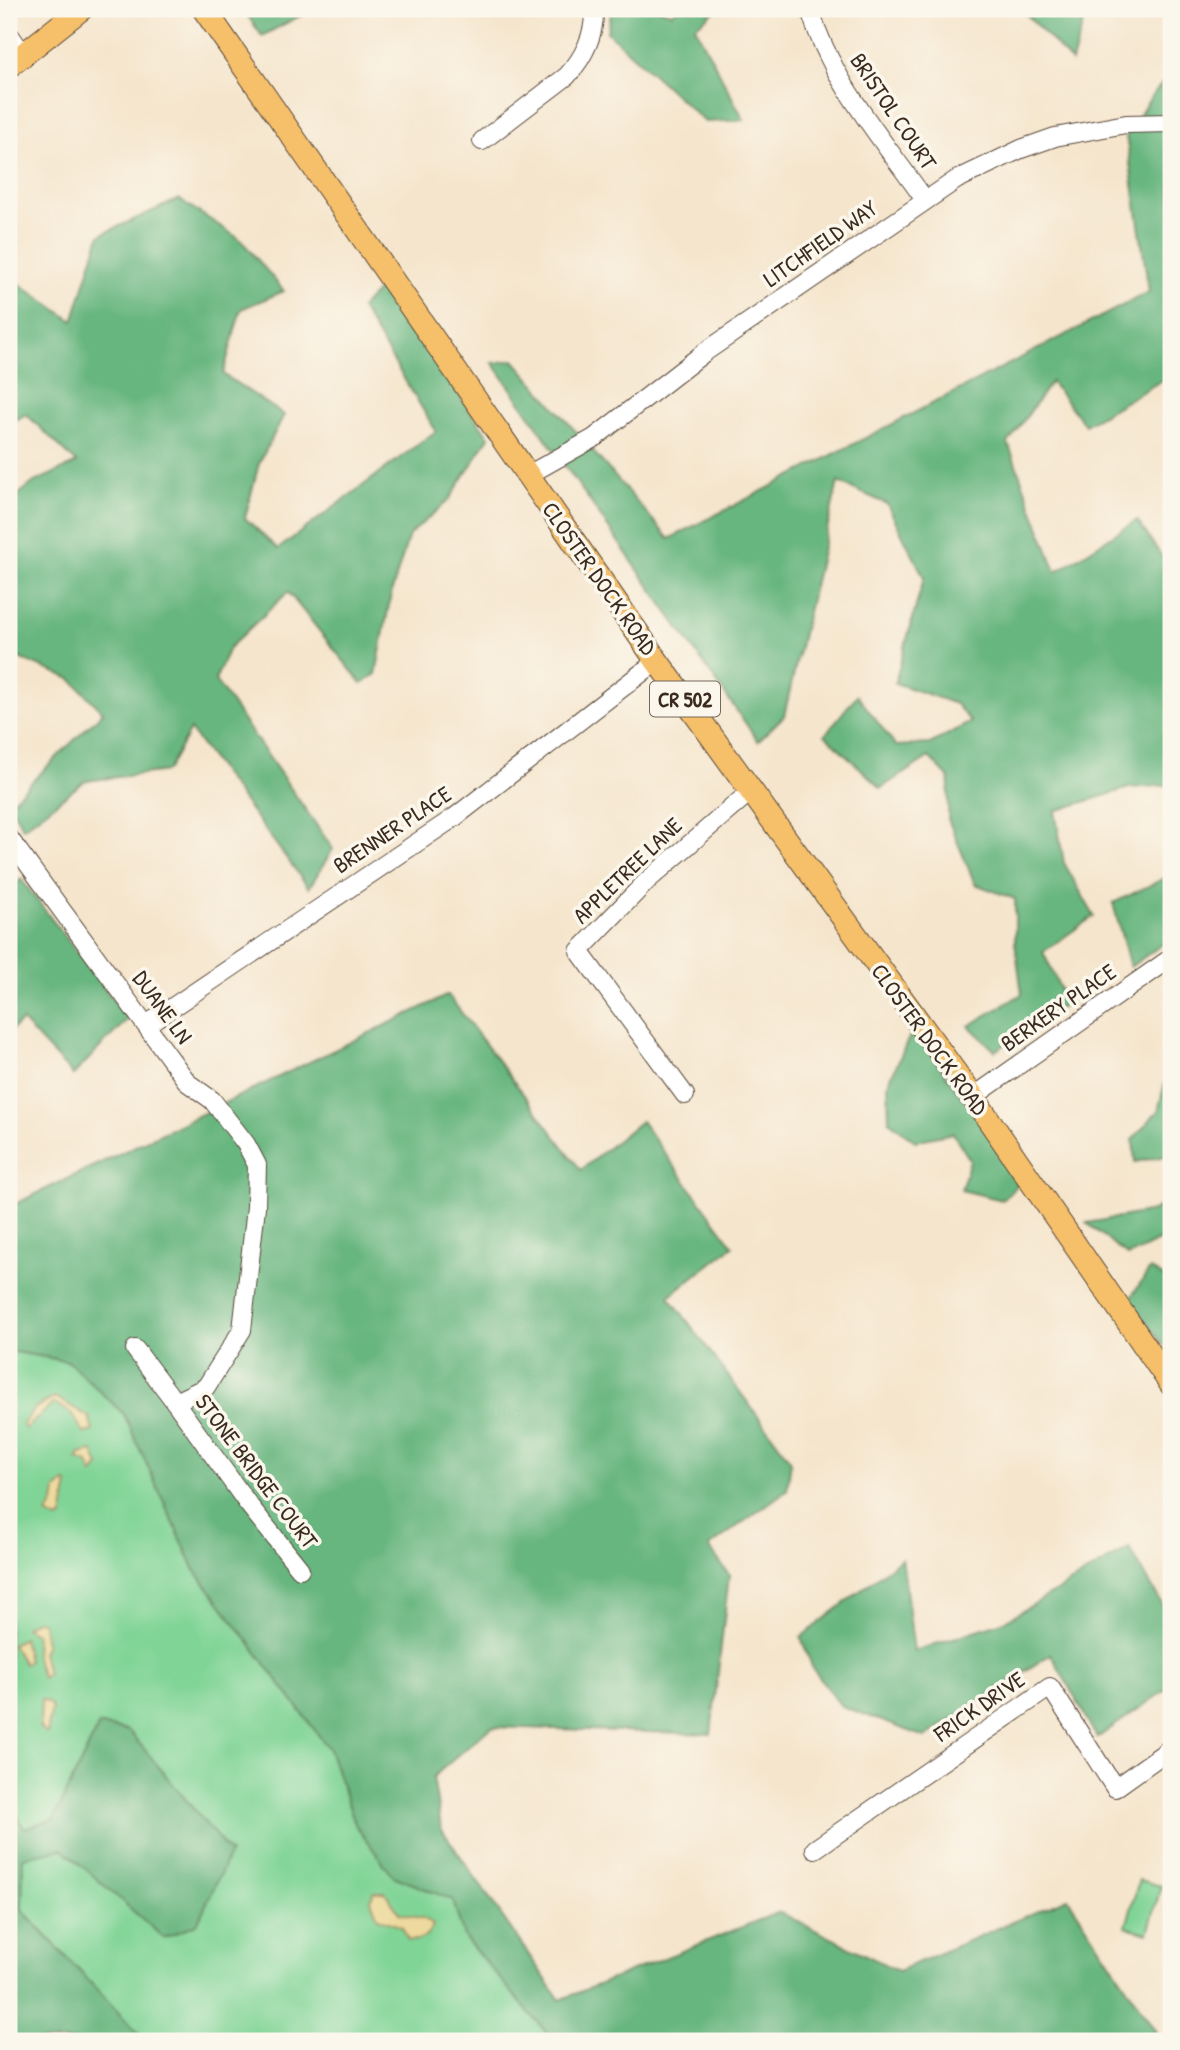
<svg xmlns="http://www.w3.org/2000/svg" width="1180" height="2050" font-family="'Patrick Hand',sans-serif">
  <style>
    .green { fill: #80d496; stroke: #5e7f5a; stroke-width: 2 }
    .forest { fill: #68b67f; stroke: #52704e; stroke-width: 2 }
    .sand { fill: #eeda9e; stroke: #94825e; stroke-width: 2 }
    .lines { fill: none; stroke-linecap: round; stroke-linejoin: round }
    .minor-casing { stroke: #574638; stroke-width: 20 }
    .major-casing { stroke: #574638; stroke-width: 25 }
    .minor { stroke: #fff; stroke-width: 18 }
    .major { stroke: #f6c06b; stroke-width: 23 }
    .labels { text-anchor: middle; dominant-baseline: central; stroke-width: 7; stroke-linejoin: round; paint-order: stroke }
    .shield { fill: #fbf7ec; stroke: #75685c; stroke-width: 2 }
    .shield-label { font-size: 21px; font-weight: bold; fill: #3b2a1e }
    .street-label { font-size: 23px; fill: #3b2a1e; stroke: #fbf7ec }
  </style>
  <rect width="100%" height="100%" fill="#fbf7ec"/>
  <filter id="ink" filterUnits="userSpaceOnUse"><feTurbulence type="fractalNoise" baseFrequency=".0143" numOctaves="2"/><feDisplacementMap in="SourceGraphic" scale="14" xChannelSelector="R" yChannelSelector="G"/><feConvolveMatrix kernelMatrix="1 2 1 2 8 2 1 2 1" color-interpolation-filters="sRGB"/></filter>
  <filter id="wash" filterUnits="userSpaceOnUse"><feTurbulence type="fractalNoise" baseFrequency=".00686" numOctaves="4" result="noise"/><feDisplacementMap in="SourceGraphic" scale="28" xChannelSelector="R" yChannelSelector="G"/><feGaussianBlur stdDeviation="1.57" result="paint"/><feColorMatrix in="noise" values="0 0 0 0 0 0 0 0 0 0 0 0 0 0 0 0 0 1.4 0 .05"/><feComposite in="paint" operator="in"/></filter>
  <g filter="url(#wash)">
    <rect width="100%" height="100%" fill="#f5e5cc"/>
    <g class="green">
      <polygon points="9,1351 68,1361 124,1414 195,1570 329,1749 356,1826 393,1876 453,1900 464,1937 554,2041 145,2041 22,1910 23,1857 63,1848 164,1938 230,1853 128,1731 99,1725 54,1819 24,1828 9,1802"/>
      <polygon points="1139,1880 1161,1886 1148,1933 1126,1927"/>
    </g>
    <g class="forest">
      <polygon points="243,9 313,9 262,36"/>
      <polygon points="612,9 659,9 672,13 676,9 717,9 695,27 744,120 705,122 607,32"/>
      <polygon points="1026,9 1087,9 1072,62 1026,14"/>
      <polygon points="1171,74 1171,375 1085,425 1051,382 1008,443 1056,572 1137,520 1171,570 1171,785 1129,788 1055,811 1064,863 1094,916 1043,952 1067,1003 995,1051 969,1026 1022,994 1015,942 1015,899 975,884 948,819 949,778 929,757 881,788 825,735 857,695 896,746 930,744 971,722 956,704 895,683 924,577 887,504 838,482 784,716 758,741 493,363 514,360 669,539 1149,292 1126,136 1153,94"/>
      <polygon points="179,199 241,240 284,291 241,309 223,374 284,415 259,463 245,518 278,549 436,431 361,308 382,285 489,437 449,500 409,535 391,594 376,674 362,684 288,592 229,648 215,680 333,849 309,888 190,730 167,771 85,781 23,828 9,804 103,712 71,679 9,654 9,502 34,482 77,463 26,414 9,424 9,285 15,281 73,321 100,235"/>
      <polygon points="1171,875 1171,938 1130,967 1113,903"/>
      <polygon points="21,879 128,1019 73,1075 22,1021 9,1032 9,891"/>
      <polygon points="448,995 581,1170 641,1121 733,1246 669,1296 791,1461 787,1490 709,1547 729,1575 711,1734 491,1727 433,1777 441,1828 560,2000 779,1912 898,1971 1068,1898 1156,2032 1153,2041 554,2041 464,1937 453,1900 393,1876 356,1826 329,1749 195,1570 124,1414 68,1361 9,1351 9,1207"/>
      <polygon points="913,1029 1022,1181 1002,1200 961,1190 970,1160 953,1133 915,1141 889,1121 888,1084"/>
      <polygon points="1168,1070 1171,1072 1171,1155 1135,1162 1133,1139 1158,1111"/>
      <polygon points="1171,1198 1171,1235 1128,1256 1087,1223 1153,1211"/>
      <polygon points="1150,1269 1171,1282 1171,1354 1129,1300"/>
      <polygon points="1129,1548 1171,1619 1171,1686 1097,1738 1051,1654 925,1737 841,1706 813,1669 801,1637 902,1558 914,1651 1005,1621"/>
      <polygon points="99,1725 129,1731 230,1853 197,1924 164,1938 63,1849 23,1857 22,1910 145,2041 9,2041 9,1802 24,1828 54,1819"/>
    </g>
    <g class="sand">
      <polygon points="55,1397 89,1417 93,1431 84,1433 71,1413 54,1403 25,1429 23,1424 35,1408"/>
      <polygon points="93,1451 99,1466 92,1474 88,1463 77,1459 80,1454"/>
      <polygon points="65,1482 68,1483 62,1518 57,1520 47,1514 54,1503 56,1490"/>
      <polygon points="37,1620 43,1623 46,1645 42,1652 47,1674 42,1678 35,1654 36,1635 25,1627"/>
      <polygon points="23,1638 28,1661 24,1664 12,1644"/>
      <polygon points="41,1700 49,1703 52,1708 47,1733 40,1728"/>
      <path d="M373,1892H385L399,1913L425,1919L433,1925C429,1936 420,1942 408,1940L402,1927L378,1918L371,1901Z"/>
    </g>
  </g>
  <g filter="url(#ink)">
    <g class="lines">
      <g class="minor-casing">
        <g id="minor">
          <path d="M810,9C830,80 883,140 925,200"/>
          <polyline points="9,34 24,55"/>
          <path d="M482,141L567,76C584,57 595,35 594,9"/>
          <polyline points="528,475 594,438 705,352 956,180 1021,149 1055,137 1126,124 1171,123"/>
          <polyline points="9,838 188,1083 212,1100 246,1144 257,1165 256,1207 242,1330 206,1387 175,1402 248,1504 300,1569"/>
          <polyline points="146,1025 455,817 657,661"/>
          <polyline points="685,1095 579,951 647,881 751,791"/>
          <polyline points="973,1097 1171,958"/>
          <polyline points="135,1349 175,1402"/>
          <polyline points="815,1849 1050,1687 1115,1788 1171,1748"/>
        </g>
      </g>
      <g class="major-casing">
        <g id="major">
          <polyline points="204,9 657,661 973,1097 1171,1384"/>
          <polyline points="9,66 81,9"/>
        </g>
      </g>
      <use href="#minor" class="minor"/>
      <use href="#major" class="major"/>
    </g>
  </g>
  <g class="labels">
    <rect class="shield" x="650" y="681.5" width="70" height="35" rx="5"/>
    <g class="shield-label">
      <text x="685" y="699">CR 502</text>
    </g>
    <g class="street-label">
      <text transform="translate(894 111) rotate(56)">BRISTOL COURT</text>
      <text transform="translate(820 243) rotate(-35)">LITCHFIELD WAY</text>
      <text transform="translate(600 578) rotate(55)">CLOSTER DOCK ROAD</text>
      <text transform="translate(392 829) rotate(-34)">BRENNER PLACE</text>
      <text transform="translate(627 870) rotate(-44)">APPLETREE LANE</text>
      <text transform="translate(163 1007) rotate(54)">DUANE LN</text>
      <text transform="translate(1058 1007) rotate(-35)">BERKERY PLACE</text>
      <text transform="translate(930 1039) rotate(54)">CLOSTER DOCK ROAD</text>
      <text transform="translate(257 1471) rotate(53)">STONE BRIDGE COURT</text>
      <text transform="translate(979 1706) rotate(-35)">FRICK DRIVE</text>
    </g>
  </g>
  <rect width="1180" height="2050" fill="none" stroke="#fbf7ec" stroke-width="35"/>
</svg>
